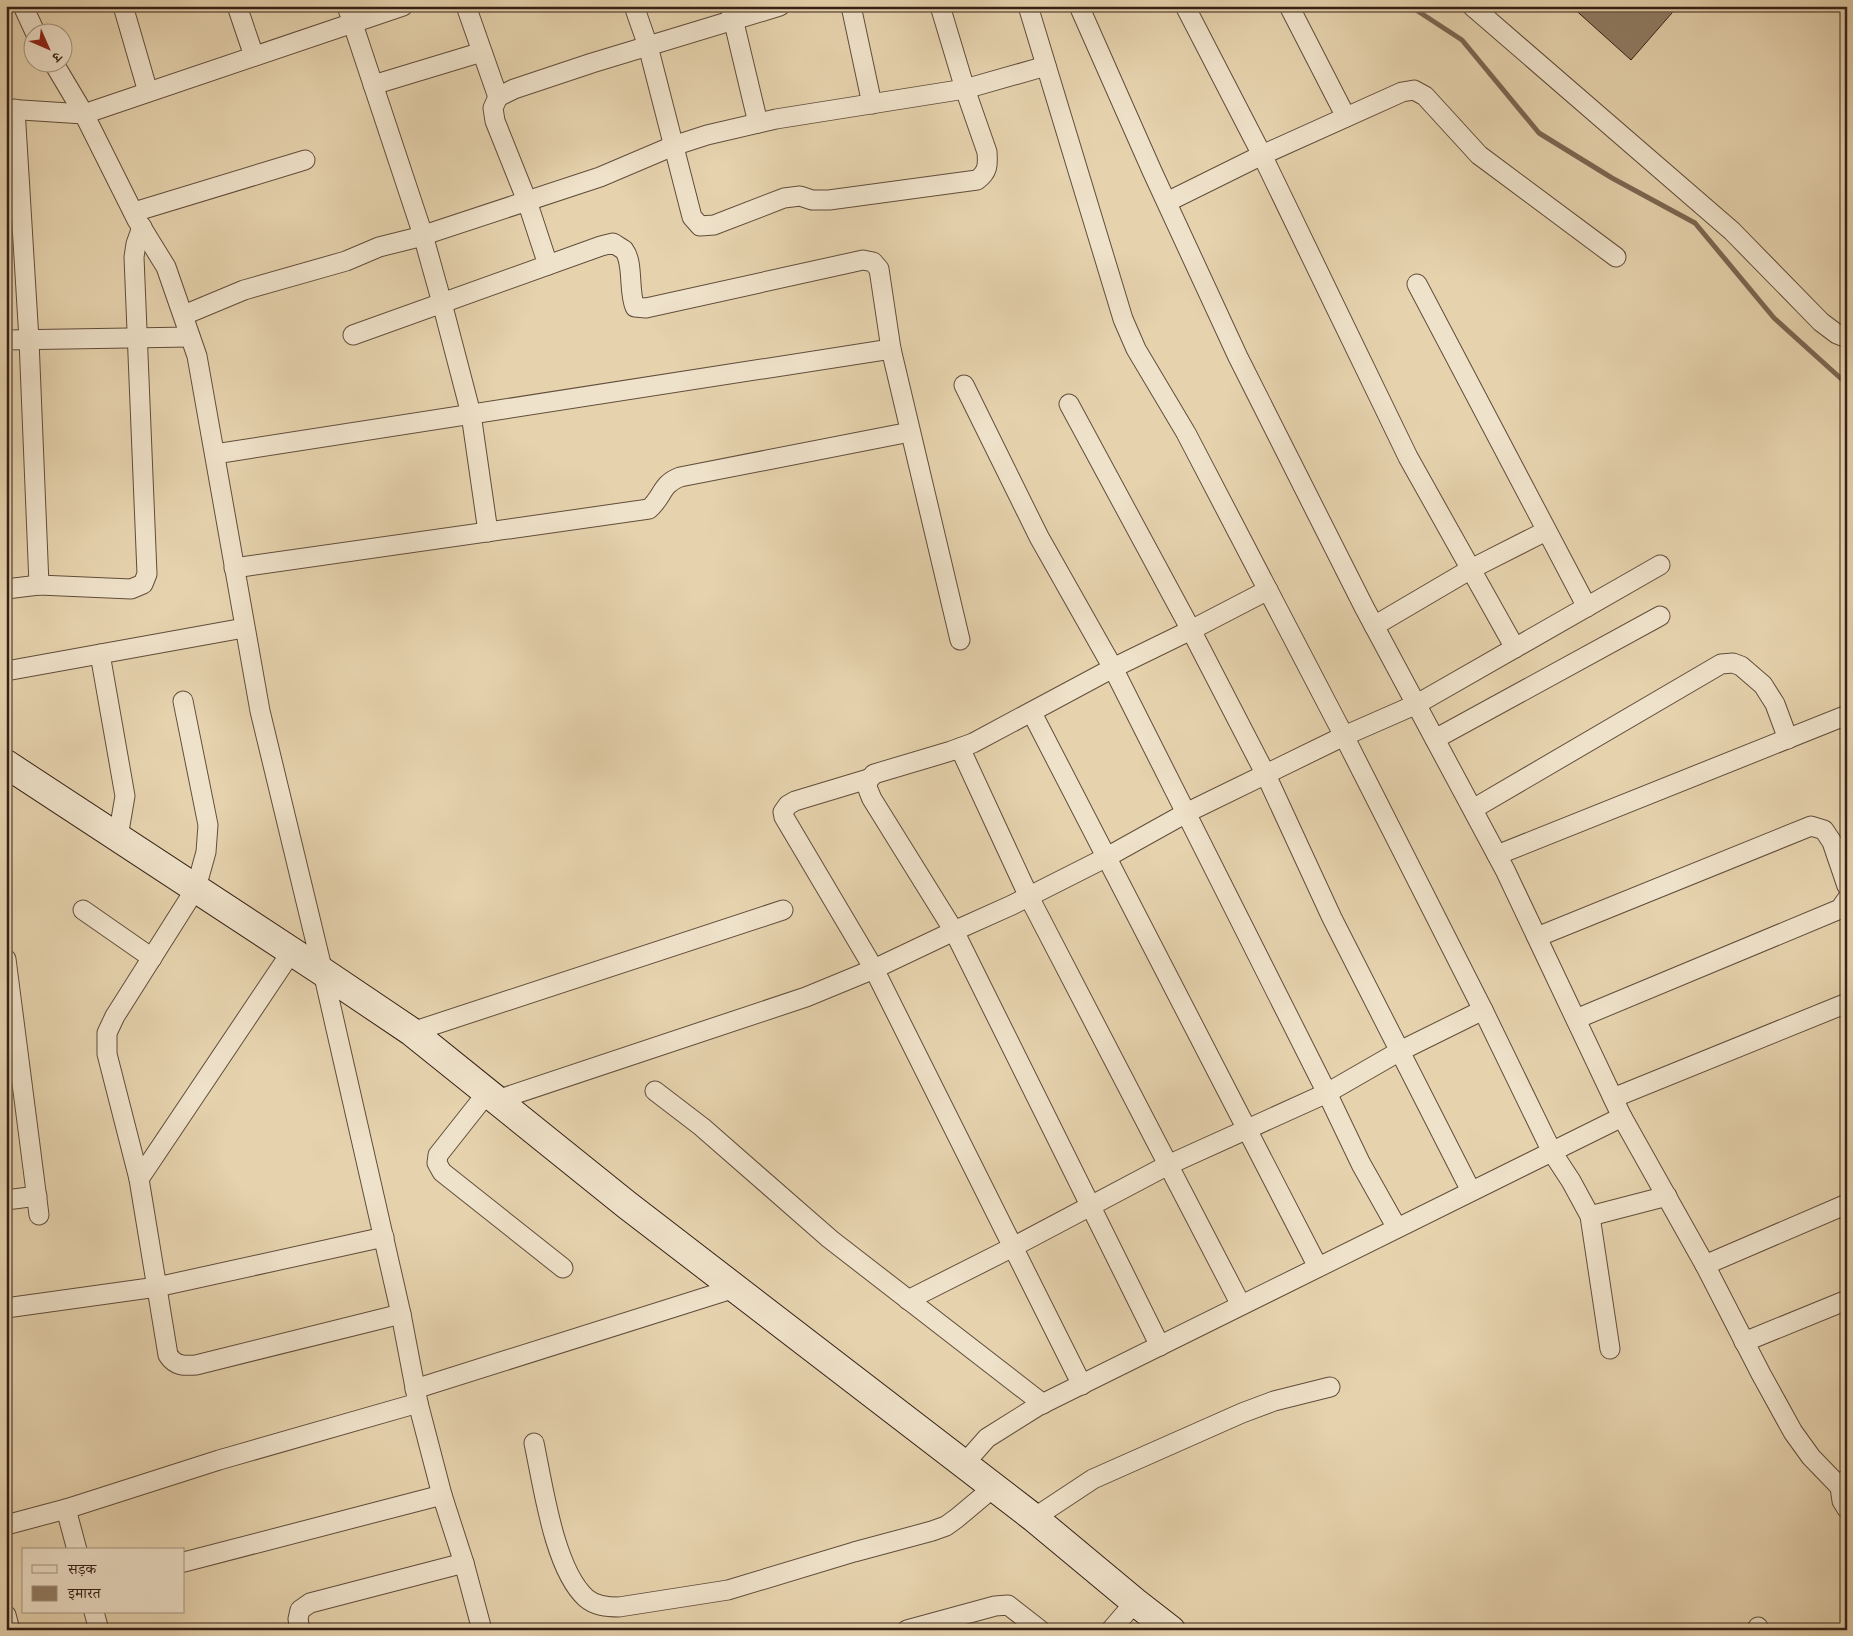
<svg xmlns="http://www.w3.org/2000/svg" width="1853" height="1636" font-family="'Libre Caslon Text','Noto Serif Devanagari',serif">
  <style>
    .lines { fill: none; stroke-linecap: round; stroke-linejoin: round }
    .stream { stroke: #7b6752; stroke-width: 5 }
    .building { fill: #917d65; stroke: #352015 }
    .street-casing { stroke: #614d3b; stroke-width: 21 }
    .secondary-casing { stroke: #352015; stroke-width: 30 }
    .street { stroke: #efe2ca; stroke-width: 19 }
    .secondary { stroke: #efe2ca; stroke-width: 28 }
  </style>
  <rect width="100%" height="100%" fill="#e6d3ae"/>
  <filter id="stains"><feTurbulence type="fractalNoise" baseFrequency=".004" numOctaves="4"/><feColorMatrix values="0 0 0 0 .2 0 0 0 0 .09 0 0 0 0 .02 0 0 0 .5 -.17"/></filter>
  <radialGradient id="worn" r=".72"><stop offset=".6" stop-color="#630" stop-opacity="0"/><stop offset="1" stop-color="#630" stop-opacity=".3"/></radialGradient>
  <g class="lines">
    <polyline class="stream" points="1410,6 1462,40 1539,133 1612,178 1695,223 1774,318 1847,384"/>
  </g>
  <polygon class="building" points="1571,6 1678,6 1631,60"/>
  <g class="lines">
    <g class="street-casing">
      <g id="street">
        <polyline points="23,6 35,32"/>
        <polyline points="123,6 148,92"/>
        <polyline points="237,6 254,56"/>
        <polyline points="347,6 423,235 442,303 471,414 488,532"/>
        <polyline points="466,6 498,97"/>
        <path d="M634,6L648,46L692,217L700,226L714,225L784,198L800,196L812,200H829L977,180C988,172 988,165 987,152L965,89L940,6"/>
        <polyline points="730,6 758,123"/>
        <polyline points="851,6 872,104"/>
        <polyline points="1028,6 1123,319 1136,349 1186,433 1344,736 1483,1010 1552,1152 1571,1181 1590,1216 1610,1349"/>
        <polyline points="1079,6 1152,171 1238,357 1364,607 1505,870 1622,1117 1705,1265 1761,1374 1793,1432 1811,1457 1840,1487"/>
        <polyline points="1185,6 1262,155 1408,457 1515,648"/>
        <polyline points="1289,6 1346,117"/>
        <polyline points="1472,6 1732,231 1821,322 1837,334 1847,338"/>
        <polyline points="53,62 84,114 137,220 166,267 197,356 260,711 323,972 401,1314 418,1403 442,1495 464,1563 482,1630"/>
        <polyline points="373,85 482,52"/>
        <polyline points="6,109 84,114 403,6"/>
        <polyline points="15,109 29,340 39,585"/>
        <polyline points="1167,202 1262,155 1402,92 1414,90 1425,96 1479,155 1616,257"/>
        <polyline points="134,212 305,160"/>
        <polyline points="548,265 527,201 495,121 493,108 498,97 514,89 592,63 780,6"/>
        <polyline points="1417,284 1587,607"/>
        <polyline points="184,315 244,290 346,261 379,247 415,238 600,177 673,146 707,135 776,119 965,89 1046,66"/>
        <path d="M353,335L601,246L613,243C616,245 621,248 624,250C634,263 628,291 635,307L646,308L863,260L873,262L879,269L891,349L960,640"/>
        <polyline points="6,340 190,337"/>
        <polyline points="964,385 1039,537 1113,668 1327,1093 1361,1164 1397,1228"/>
        <polyline points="1069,404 1191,630 1266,775 1332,918 1471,1191"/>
        <polyline points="215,454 891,349"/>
        <path d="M234,568L649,509C663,497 661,484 680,477L910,432"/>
        <polyline points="6,589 39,585 131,589 143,584 147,574 134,257 136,244 142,227"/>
        <polyline points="1374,626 1471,569 1546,531"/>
        <polyline points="100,654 125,796 118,837"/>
        <polyline points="6,671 244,628"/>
        <path d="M183,701L208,825L206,852L196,888L115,1016L107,1033V1054L139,1179L168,1355C175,1366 184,1366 196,1365L401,1314"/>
        <polyline points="1032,713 1318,1267"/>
        <polyline points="1435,739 1660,616"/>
        <polyline points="960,748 1029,897 1241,1305"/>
        <polyline points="868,779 795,801 788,805 783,812 784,817 874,969 1082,1385"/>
        <polyline points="1473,809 1721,664 1733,663 1741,666 1763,685 1775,704 1788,739"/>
        <polyline points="1497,855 1847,715"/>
        <polyline points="83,910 152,958"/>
        <polyline points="1537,937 1811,826 1824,830 1832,842 1847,886"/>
        <polyline points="6,959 39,1215"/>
        <polyline points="1576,1019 1840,909 1847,899"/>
        <polyline points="412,1032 783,910"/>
        <polyline points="655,1091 702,1127 830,1239 1043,1404"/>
        <polyline points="487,1093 438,1155 437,1163 442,1172 563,1268"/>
        <polyline points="1613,1098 1847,1003"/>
        <polyline points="497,1100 806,997 874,969 954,931 1012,905 1107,857 1186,813 1344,736 1417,704 1660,565"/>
        <polyline points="139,1179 292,951"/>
        <polyline points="6,1200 37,1196"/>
        <polyline points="1590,1216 1667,1196"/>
        <polyline points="1705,1265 1847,1204"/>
        <polyline points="908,1300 1013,1247 1168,1165 1327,1093 1400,1051 1483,1010"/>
        <polyline points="6,1308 157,1287 384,1237"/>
        <polyline points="1744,1342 1847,1300"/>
        <path d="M1160,1346L954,931L872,799C867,787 864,784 874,774L951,751L973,743L1113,668L1191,630L1268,590"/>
        <polyline points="415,1389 735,1288"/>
        <path d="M534,1443C543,1485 554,1569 586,1598C595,1606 607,1607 619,1607L728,1590L854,1552L932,1531L946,1526L957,1518L994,1487"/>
        <polyline points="964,1464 987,1438 1038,1406 1622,1117"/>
        <polyline points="1847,1479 1840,1487 1842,1501 1847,1509"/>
        <polyline points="66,1509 77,1550"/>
        <polyline points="1034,1518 1093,1479 1242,1413 1274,1401 1330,1387"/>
        <polyline points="6,1525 66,1509 219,1460 418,1403"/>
        <polyline points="184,1562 442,1495"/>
        <polyline points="94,1612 99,1630"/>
        <polyline points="6,1615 10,1630"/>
        <polyline points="1758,1627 1759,1630"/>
        <polyline points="300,1630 298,1619 300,1610 310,1603 464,1563"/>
        <polyline points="907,1630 995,1606 1008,1605 1040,1630"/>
        <polyline points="1111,1630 1135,1602"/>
      </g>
    </g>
    <g class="secondary-casing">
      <polyline id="secondary" points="6,764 323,972 412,1032 627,1205 1034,1518 1135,1602 1171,1630"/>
    </g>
    <use href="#street" class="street"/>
    <use href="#secondary" class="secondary"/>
  </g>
  <rect width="1853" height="1636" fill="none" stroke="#e6d3ae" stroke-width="25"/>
  <rect x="8" y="8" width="1838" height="1621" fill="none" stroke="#352015" stroke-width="2.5"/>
  <rect x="12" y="12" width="1828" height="1611" fill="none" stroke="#352015"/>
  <rect x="22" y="1548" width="162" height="65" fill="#efe2ca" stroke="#a59482"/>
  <rect x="32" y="1565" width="25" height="8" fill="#efe2ca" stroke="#a59482"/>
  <text x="68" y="1574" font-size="15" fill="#352015">सड़क</text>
  <rect x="32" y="1586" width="25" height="15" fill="#917d65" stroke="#a59482"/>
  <text x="68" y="1598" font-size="15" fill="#352015">इमारत</text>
  <g transform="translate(48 48) rotate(135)"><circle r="24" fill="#efe2ca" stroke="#a59482"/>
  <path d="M0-4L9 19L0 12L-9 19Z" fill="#8f2418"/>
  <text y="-8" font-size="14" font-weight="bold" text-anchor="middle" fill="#352015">उ</text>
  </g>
  <rect width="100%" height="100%" filter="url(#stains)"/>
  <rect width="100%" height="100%" fill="url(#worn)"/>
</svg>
